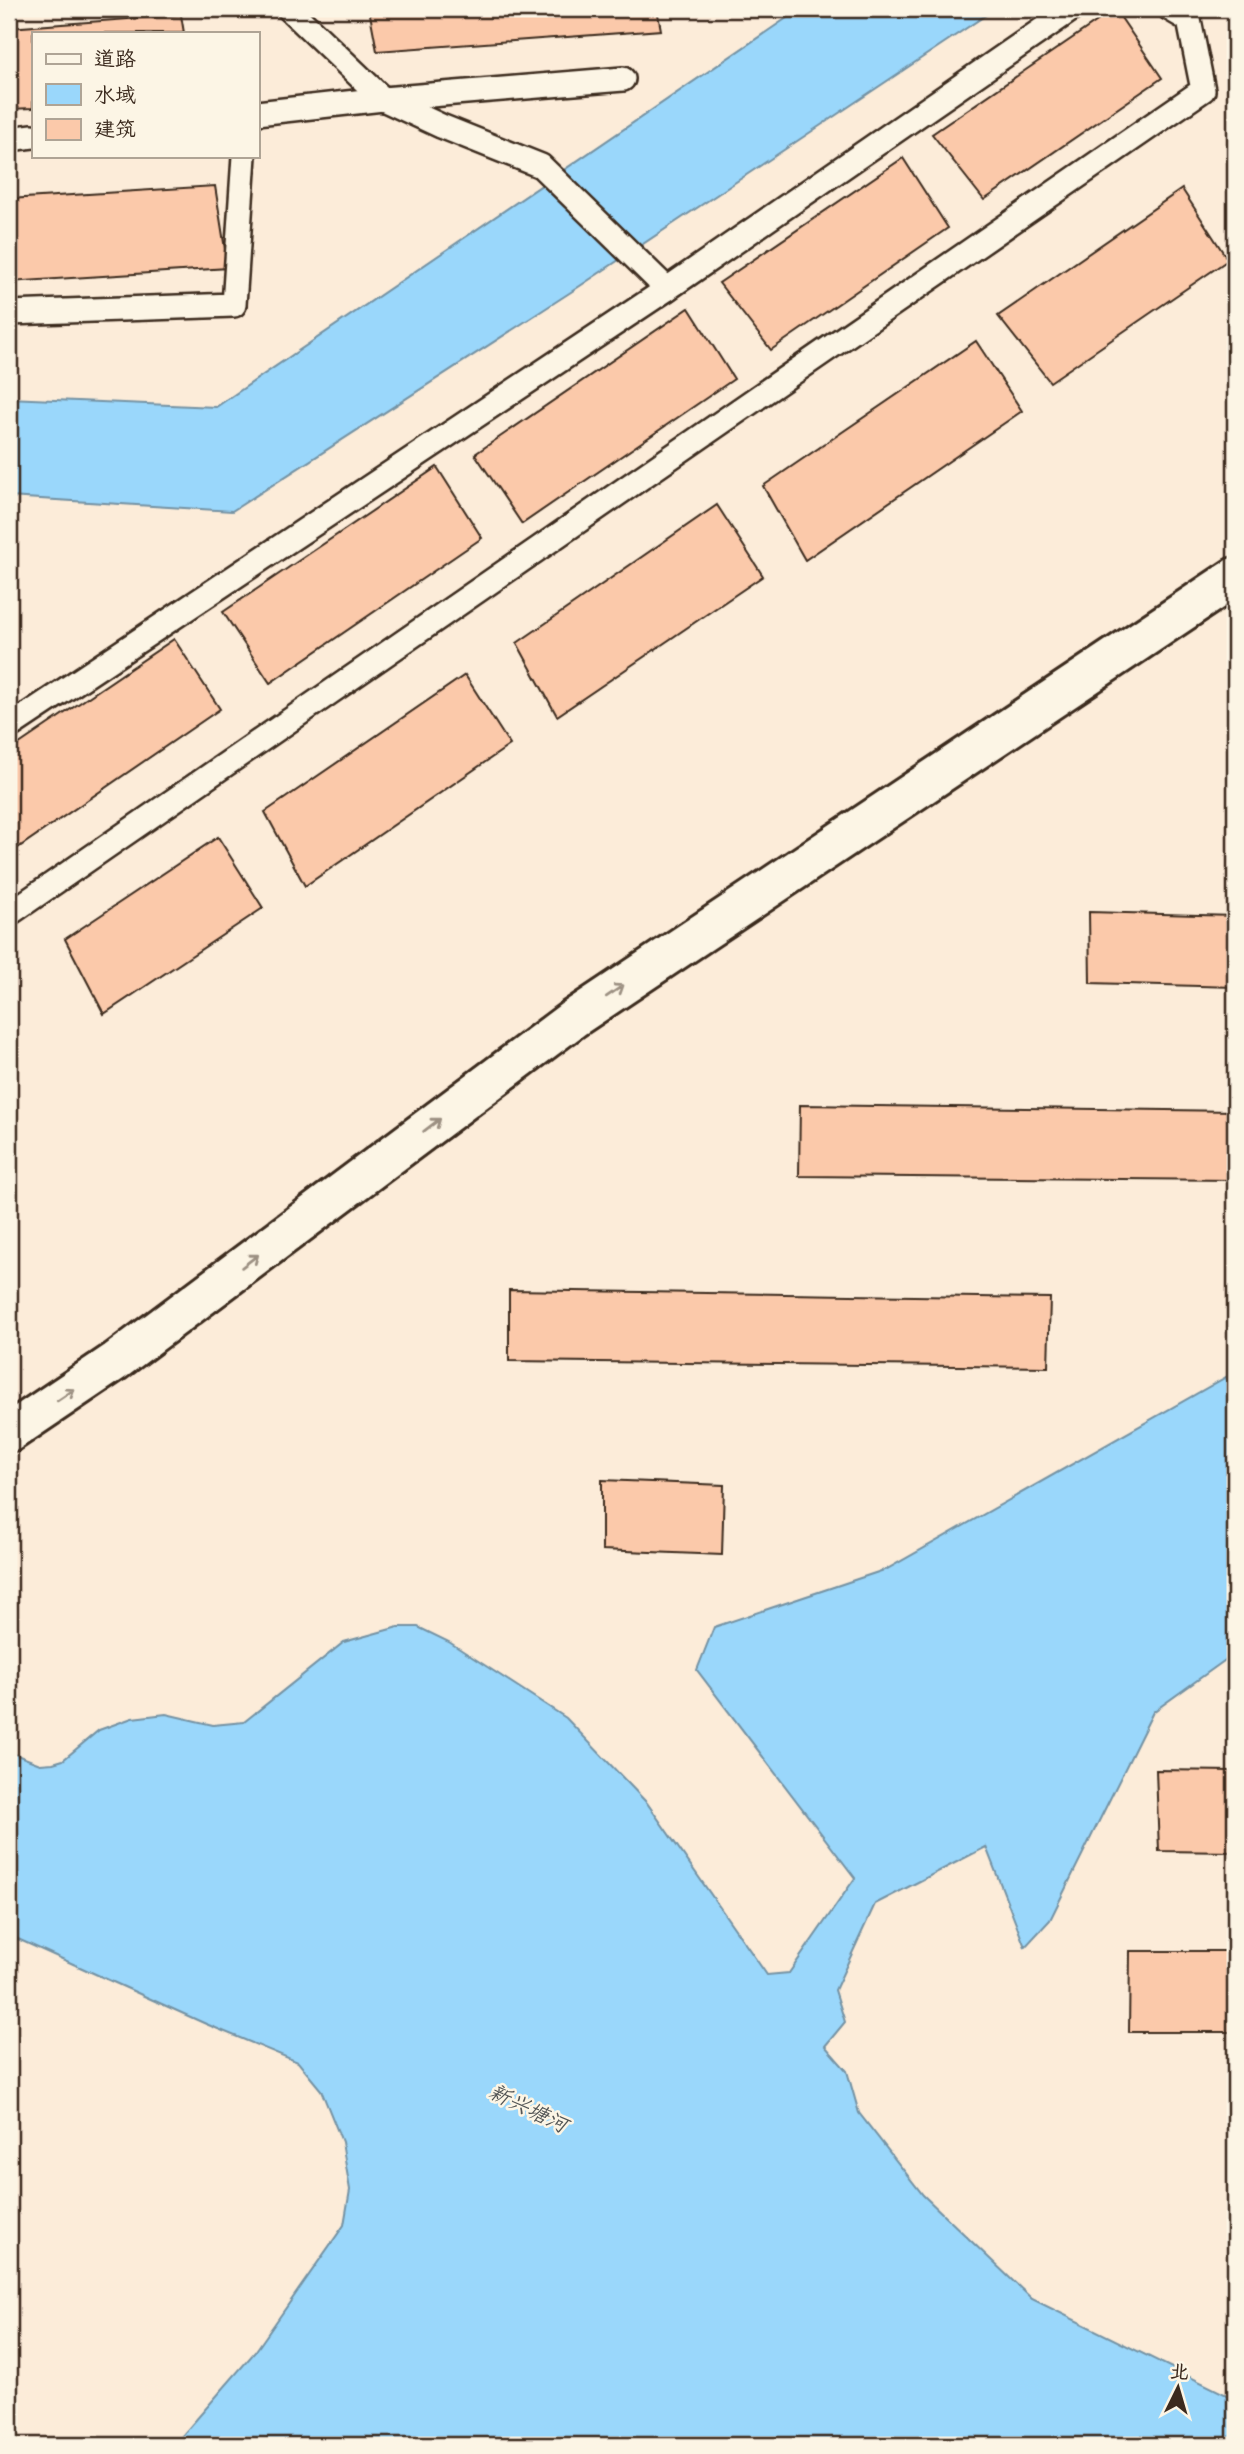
<svg xmlns="http://www.w3.org/2000/svg" width="1244" height="2454" font-family="Mali,'LXGW WenKai TC',sans-serif">
  <style>
    .water { fill: #9ad7fb; stroke: #7492a3; stroke-width: 2 }
    .building { fill: #fbc9aa; stroke: #3b2a1e; stroke-width: 2 }
    .lines { fill: none; stroke-linecap: round; stroke-linejoin: round }
    .lane-casing { stroke: #3b2a1e; stroke-width: 28 }
    .secondary-casing { stroke: #3b2a1e; stroke-width: 44 }
    .lane { stroke: #fcf5e5; stroke-width: 23 }
    .secondary { stroke: #fcf5e5; stroke-width: 38 }
    .oneway { stroke: #9c9082 }
    .labels { text-anchor: middle; dominant-baseline: central; stroke-width: 5; stroke-linejoin: round; paint-order: stroke }
    .water-label { font-size: 21px; font-style: italic; fill: #535555; stroke: #fcf5e5 }
  </style>
  <rect width="100%" height="100%" fill="#fcecd9"/>
  <filter id="ink" filterUnits="userSpaceOnUse"><feTurbulence type="fractalNoise" baseFrequency=".0143" numOctaves="2"/><feDisplacementMap in="SourceGraphic" scale="14" xChannelSelector="R" yChannelSelector="G"/><feConvolveMatrix kernelMatrix="1 2 1 2 8 2 1 2 1" color-interpolation-filters="sRGB"/></filter>
  <g filter="url(#ink)">
    <g class="water">
      <polygon points="800,9 995,9 574,290 232,511 9,497 9,398 216,407"/>
      <polygon points="1235,1372 1235,1653 1153,1712 1050,1920 1025,1947 986,1847 875,1904 835,1990 845,2022 825,2046 847,2071 859,2113 923,2195 1032,2299 1235,2399 1235,2445 174,2445 255,2352 344,2225 350,2190 342,2142 321,2090 298,2062 206,2024 9,1935 9,1752 40,1764 53,1763 63,1760 99,1730 132,1718 166,1714 213,1725 244,1722 344,1642 398,1627 418,1627 449,1642 566,1718 647,1803 767,1975 789,1973 855,1878 697,1670 714,1627 887,1569"/>
    </g>
    <g class="building">
      <polygon points="369,9 657,9 661,30 377,51"/>
      <polygon points="1115,9 1162,78 984,200 932,134"/>
      <polygon points="181,15 184,33 33,33 33,108 9,109 9,28"/>
      <polygon points="903,158 948,228 771,350 719,283"/>
      <polygon points="215,186 228,268 9,282 9,199"/>
      <polygon points="1182,189 1228,260 1050,382 998,316"/>
      <polygon points="689,308 734,379 522,524 475,454"/>
      <polygon points="976,341 1022,411 805,560 763,486"/>
      <polygon points="437,467 482,538 270,683 223,612"/>
      <polygon points="717,505 763,576 557,716 517,643"/>
      <polygon points="174,639 220,709 9,854 9,751"/>
      <polygon points="465,675 510,745 305,886 265,812"/>
      <polygon points="218,837 263,908 104,1014 65,939"/>
      <polygon points="1089,912 1235,916 1235,987 1090,983"/>
      <polygon points="800,1105 1235,1111 1235,1180 799,1176"/>
      <polygon points="509,1290 1050,1298 1048,1367 509,1361"/>
      <polygon points="602,1480 724,1485 722,1555 602,1550"/>
      <polygon points="1156,1770 1235,1771 1235,1852 1159,1851"/>
      <polygon points="1130,1951 1235,1951 1235,2032 1129,2032"/>
    </g>
    <g class="lines">
      <g class="lane-casing">
        <g id="lane">
          <polyline points="289,9 383,99 441,126 541,166 667,289"/>
          <polyline points="257,113 383,99 623,79"/>
          <polyline points="9,139 33,136"/>
          <polyline points="9,313 234,305 244,156"/>
          <polyline points="9,727 667,289 1072,9"/>
          <polyline points="9,914 1203,90 1189,20 1170,9"/>
        </g>
      </g>
      <g class="secondary-casing">
        <polyline id="secondary" points="9,1433 116,1361 573,1019 1235,577"/>
      </g>
      <use href="#lane" class="lane"/>
      <use href="#secondary" class="secondary"/>
    </g>
    <defs><path id="oneway-shaft" d="M-6 0H5M1.5-3L5.5 0L1.5 3" fill="none" stroke-width="1.6" stroke-linecap="round" stroke-linejoin="round" transform="scale(1.75)"/></defs>
    <g class="oneway">
      <use href="#oneway-shaft" transform="translate(615 991) rotate(-34)"/>
      <use href="#oneway-shaft" transform="translate(432 1125) rotate(-37)"/>
      <use href="#oneway-shaft" transform="translate(250 1261) rotate(-37)"/>
      <use href="#oneway-shaft" transform="translate(66 1395) rotate(-34)"/>
    </g>
  </g>
  <g class="labels">
    <g class="water-label">
      <text transform="translate(529 2107) rotate(26)">新兴塘河</text>
    </g>
  </g>
  <rect width="1244" height="2454" fill="none" stroke="#fcf5e5" stroke-width="35"/>
  <rect x="18" y="18" width="1209" height="2419" fill="none" stroke="#3b2a1e" stroke-width="2.5" filter="url(#ink)"/>
  <rect x="32" y="32" width="228" height="126" fill="#fcf5e5" stroke="#afa495" stroke-width="2"/>
  <rect x="46" y="54" width="35" height="10" fill="#fcf5e5" stroke="#afa495" stroke-width="2"/>
  <text x="94" y="66" font-size="21" fill="#3b2a1e">道路</text>
  <rect x="46" y="84" width="35" height="21" fill="#9ad7fb" stroke="#afa495" stroke-width="2"/>
  <text x="94" y="102" font-size="21" fill="#3b2a1e">水域</text>
  <rect x="46" y="119" width="35" height="21" fill="#fbc9aa" stroke="#afa495" stroke-width="2"/>
  <text x="94" y="136" font-size="21" fill="#3b2a1e">建筑</text>
  <g transform="translate(1178 2388) rotate(5)" stroke="#fcf5e5" stroke-width="5" paint-order="stroke">
  <path d="M0-5L12 26L0 18L-12 26Z" fill="#3b2a1e"/>
  <text y="-10" font-size="19" font-weight="bold" text-anchor="middle" fill="#3b2a1e">北</text>
  </g>
</svg>
